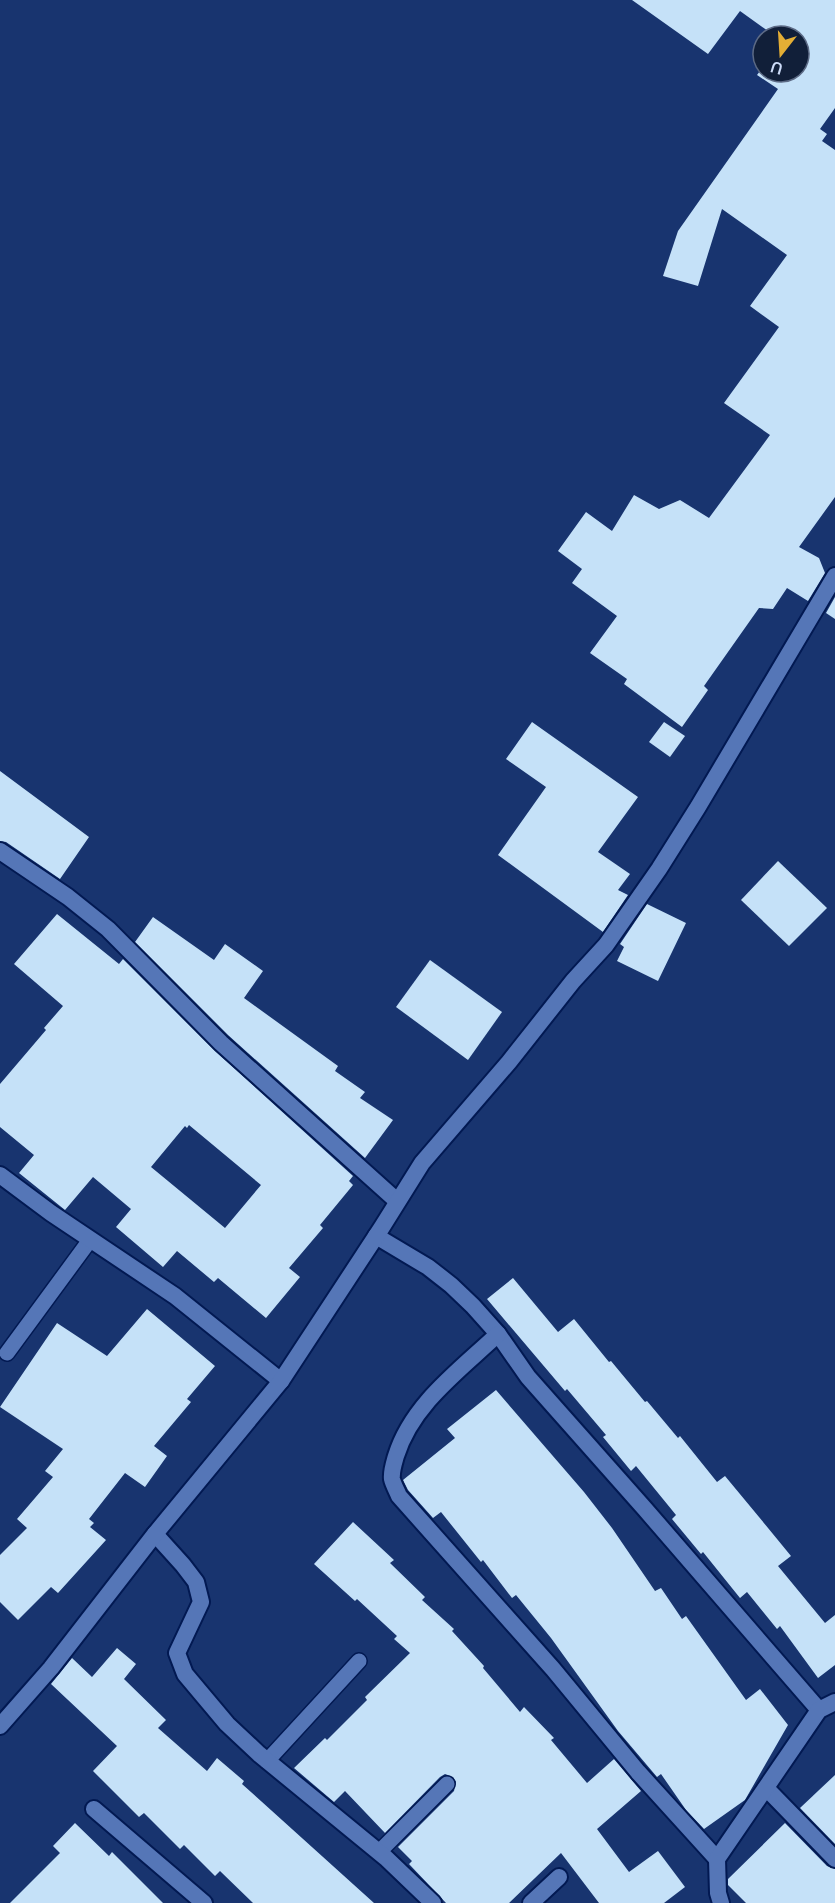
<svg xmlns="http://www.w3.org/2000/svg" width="835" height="1903" font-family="Mulish,sans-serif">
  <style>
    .building { fill: #c5e1f8; fill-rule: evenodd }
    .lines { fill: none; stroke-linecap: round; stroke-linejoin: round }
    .service-casing { stroke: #021952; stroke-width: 18 }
    .minor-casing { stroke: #021952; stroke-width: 20 }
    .service { stroke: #5576b7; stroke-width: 15 }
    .minor { stroke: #5576b7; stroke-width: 16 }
  </style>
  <rect width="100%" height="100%" fill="#18346f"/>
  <g class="building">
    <polygon points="632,0 835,0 835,108 820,129 827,134 822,141 835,150 835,497 799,547 819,558 825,573 808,601 787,588 773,609 759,608 704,686 708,690 682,727 624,684 627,679 590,653 617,616 572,583 582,569 558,551 586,512 612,531 634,495 659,509 680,500 709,518 770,435 724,403 779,327 750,306 787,255 722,209 698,286 663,276 678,231 778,89 757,75 763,67 763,72 799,72 799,36 775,36 740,11 708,54"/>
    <polygon points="835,597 835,619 826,613"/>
    <polygon points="532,722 638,797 598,852 630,874 618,890 628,895 603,932 498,855 546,787 506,759"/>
    <polygon points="664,722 685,736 670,757 649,742"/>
    <polygon points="0,771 89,837 60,879 6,842 0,841"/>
    <polygon points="778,861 827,908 789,946 741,900"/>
    <polygon points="647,904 686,923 658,981 617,961 624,947 620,944"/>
    <path d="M57,914L119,964L123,959L214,1050L353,1176L349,1181L353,1185L320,1225L323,1228L289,1268L300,1277L266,1318L218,1278L214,1282L177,1251L163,1267L116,1227L131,1209L93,1177L65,1210L19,1173L34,1155L0,1127V1084L46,1030L44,1028L63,1006L14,964ZM189,1125L261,1185L225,1228L151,1167L185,1126L187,1128Z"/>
    <polygon points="153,917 214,960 225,944 263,971 244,998 338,1066 335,1071 365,1092 360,1098 393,1120 365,1158 228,1035 135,942"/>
    <polygon points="430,960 502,1012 468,1060 396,1007"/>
    <polygon points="513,1278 558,1332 574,1319 609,1362 611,1361 645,1402 647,1401 678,1438 680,1436 717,1482 725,1476 759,1517 791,1556 778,1566 825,1623 835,1615 835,1665 818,1678 780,1626 777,1629 747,1592 740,1598 703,1552 701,1554 672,1519 676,1515 636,1466 631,1471 603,1437 606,1435 567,1389 565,1391 487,1299"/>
    <polygon points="147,1309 215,1366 187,1399 191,1402 154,1446 167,1456 145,1487 125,1473 89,1519 94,1523 90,1527 106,1540 58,1593 51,1587 18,1620 0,1602 0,1555 27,1528 17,1519 53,1477 45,1471 63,1449 0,1407 57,1323 107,1356"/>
    <polygon points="496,1390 584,1492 612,1528 655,1591 661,1588 682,1619 686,1616 746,1700 760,1689 788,1725 745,1800 704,1829 686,1810 661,1774 657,1777 618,1731 551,1638 516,1595 512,1598 483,1560 481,1562 441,1512 433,1518 408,1490 403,1480 455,1438 447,1429"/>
    <polygon points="353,1522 394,1560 390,1563 425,1597 422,1600 454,1629 452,1631 484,1666 483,1668 520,1712 524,1707 554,1738 551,1740 587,1783 614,1759 641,1791 597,1829 629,1872 658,1851 685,1887 664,1903 599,1903 561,1853 509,1903 446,1903 409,1864 412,1861 398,1847 454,1791 456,1782 453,1777 445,1774 440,1777 385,1833 345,1791 334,1802 294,1768 325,1738 327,1740 367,1700 365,1697 410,1653 394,1639 397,1636 357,1599 355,1601 314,1564"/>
    <polygon points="117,1648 136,1664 124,1679 166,1720 158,1728 207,1771 217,1758 244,1781 242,1784 374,1903 253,1903 220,1871 215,1876 184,1845 180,1849 144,1813 139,1817 93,1771 117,1746 51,1684 72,1658 92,1677"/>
    <polygon points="835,1775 835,1844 800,1808"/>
    <polygon points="75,1823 109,1856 112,1852 163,1903 10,1903 60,1853 53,1846"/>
    <polygon points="785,1823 827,1866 835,1869 835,1903 746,1903 728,1885 728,1879"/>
  </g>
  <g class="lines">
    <g class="service-casing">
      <g id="service">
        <polyline points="7,1353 90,1240"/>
        <polyline points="267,1761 359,1661"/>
        <polyline points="379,1852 447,1784"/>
      </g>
    </g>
    <g class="minor-casing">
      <g id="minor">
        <polyline points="0,851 68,897 108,929 221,1043 397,1201"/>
        <polyline points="0,1175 51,1213 175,1296 281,1381"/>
        <polyline points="376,1236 428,1267 451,1285 473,1306 498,1334 528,1377 645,1509 819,1710"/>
        <path d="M498,1334C460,1370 412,1404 396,1456C394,1463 391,1472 392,1479C393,1484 397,1491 399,1496L553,1669L638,1772L717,1859"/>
        <polyline points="155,1534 183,1565 196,1582 201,1602 177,1653 185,1674 227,1724 259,1754 386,1858 433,1903"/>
        <polyline points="0,1726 51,1668 155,1534 281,1381 382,1227 422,1163 509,1062 573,981 606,945 659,869 698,807 835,576"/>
        <polyline points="766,1788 835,1859"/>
        <polyline points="94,1809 204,1903"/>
        <polyline points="531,1903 559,1877"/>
        <polyline points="721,1903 718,1893 717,1859 819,1710 835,1702"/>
      </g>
    </g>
    <use href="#service" class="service"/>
    <use href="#minor" class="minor"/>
  </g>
  <g transform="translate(781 54) rotate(197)"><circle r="28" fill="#111f39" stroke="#5c6a85" stroke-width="1.5"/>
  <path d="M0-4.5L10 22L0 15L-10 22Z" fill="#e4ae35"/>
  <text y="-9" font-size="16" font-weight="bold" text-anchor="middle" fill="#ccdbf8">U</text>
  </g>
</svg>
